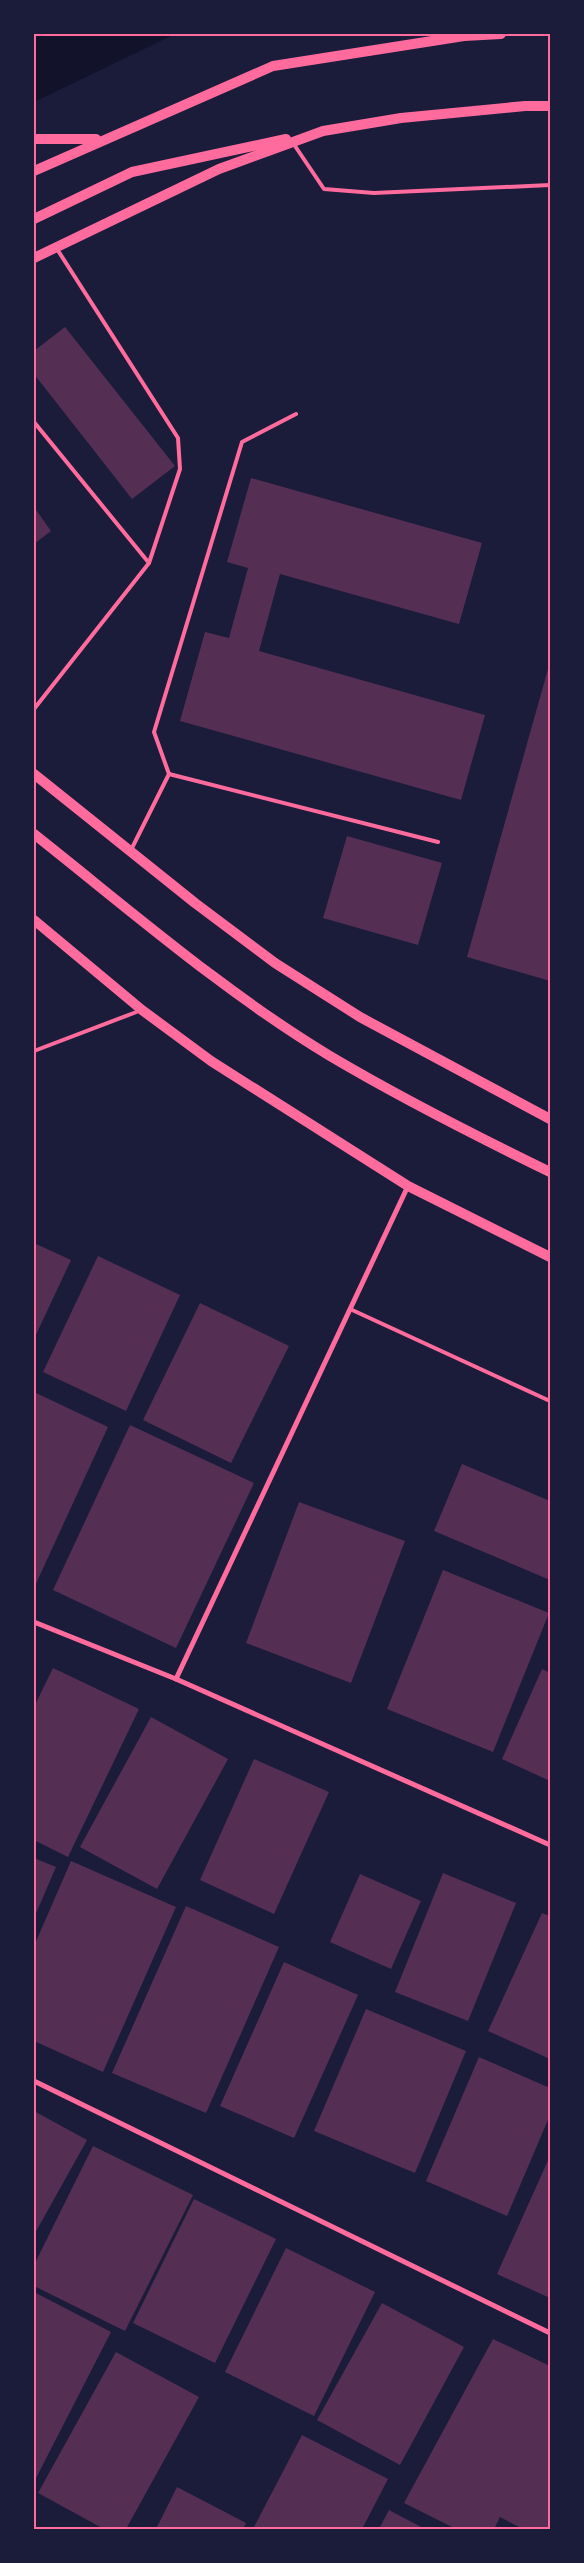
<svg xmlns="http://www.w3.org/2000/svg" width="584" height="2563" font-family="Helvetica,sans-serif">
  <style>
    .water { fill: #12122b }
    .building { fill: #542f53 }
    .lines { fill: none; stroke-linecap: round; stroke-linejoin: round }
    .service { stroke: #ff6b9d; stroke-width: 4 }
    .minor { stroke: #ff6b9d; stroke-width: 5 }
    .secondary { stroke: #ff6b9d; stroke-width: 10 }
    .neatline { fill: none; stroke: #ff6b9d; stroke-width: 2 }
  </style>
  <rect width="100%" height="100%" fill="#1b1b3a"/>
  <polygon class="water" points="34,34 175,34 34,102"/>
  <g class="building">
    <polygon points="65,327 175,466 132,499 34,374 34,351"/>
    <polygon points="251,478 482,543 459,624 280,574 259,651 485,715 461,800 180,721 205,632 229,638 248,568 227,562"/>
    <polygon points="34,507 51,531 34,544"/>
    <polygon points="550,662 550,981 467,957"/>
    <polygon points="347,836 442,863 418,945 323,918"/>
    <polygon points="34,1243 71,1260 34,1339"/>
    <polygon points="98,1256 180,1295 126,1411 43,1372"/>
    <polygon points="200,1303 289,1346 231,1463 143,1420"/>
    <polygon points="34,1392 108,1427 34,1588"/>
    <polygon points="130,1425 254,1483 176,1648 53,1590"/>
    <polygon points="462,1464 550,1501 550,1580 434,1531"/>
    <polygon points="299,1502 405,1541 351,1683 246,1643"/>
    <polygon points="443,1570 549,1613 493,1752 387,1709"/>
    <polygon points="53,1668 139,1709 68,1857 34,1840 34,1707"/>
    <polygon points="542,1669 550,1673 550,1781 502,1759"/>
    <polygon points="151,1717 228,1759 157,1889 80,1847"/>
    <polygon points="254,1759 329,1792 274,1914 200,1880"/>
    <polygon points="34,1858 56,1867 34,1918"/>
    <polygon points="71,1861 176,1907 103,2072 34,2041 34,1946"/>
    <polygon points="443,1873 516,1903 468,2021 395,1992"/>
    <polygon points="360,1874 421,1901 391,1969 330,1942"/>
    <polygon points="186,1906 279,1947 206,2113 112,2073"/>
    <polygon points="542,1913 550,1916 550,2059 488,2031"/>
    <polygon points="284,1962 358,1995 294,2138 220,2106"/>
    <polygon points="366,2009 466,2051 415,2173 314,2131"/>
    <polygon points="479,2057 550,2088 550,2115 507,2216 426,2181"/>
    <polygon points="34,2111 87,2140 34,2235"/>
    <polygon points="93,2146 193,2195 125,2331 34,2286 34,2265"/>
    <polygon points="550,2156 550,2298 497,2274"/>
    <polygon points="194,2199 276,2239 215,2363 133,2323"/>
    <polygon points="286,2248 375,2292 314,2416 225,2372"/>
    <polygon points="34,2292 111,2332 34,2482"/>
    <polygon points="382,2303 464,2347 400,2465 317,2420"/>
    <polygon points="493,2339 550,2366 550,2529 523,2529 500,2517 494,2529 456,2529 404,2503"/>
    <polygon points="116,2352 199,2397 126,2529 104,2529 38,2493"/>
    <polygon points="302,2435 388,2479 362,2529 253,2529"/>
    <polygon points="177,2487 246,2523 243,2529 156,2529"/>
    <polygon points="389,2510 425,2529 379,2529"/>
  </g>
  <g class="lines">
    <g class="service">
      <polyline points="293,143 324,189 374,193 550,185"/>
      <polyline points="34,422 149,563"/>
      <polyline points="34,709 149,563 180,469 178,438 57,249"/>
      <polyline points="169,774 154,732 242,442 296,414"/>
      <polyline points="131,850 169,774 438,842"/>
      <polyline points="34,1051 139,1011"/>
      <polyline points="350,1309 550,1401"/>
    </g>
    <g class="minor">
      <polyline points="34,1622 176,1679 550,1845"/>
      <polyline points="176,1679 408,1186"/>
      <polyline points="34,2081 550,2333"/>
    </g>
    <g class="secondary">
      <polyline points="34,139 96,139"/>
      <polyline points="34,171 273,66 464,36 501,34"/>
      <polyline points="34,219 132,172 286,139"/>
      <polyline points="34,258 219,169 323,131 401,118 525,106 550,106"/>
      <polyline points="34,774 195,903 275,963 360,1017 550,1119"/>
      <path d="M34,834C130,910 224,992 330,1056C401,1098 476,1136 550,1172"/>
      <polyline points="34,920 142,1010 211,1061 408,1186 550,1257"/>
    </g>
  </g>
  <rect width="584" height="2563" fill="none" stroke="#1b1b3a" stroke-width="70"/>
  <rect x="35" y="35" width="514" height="2493" class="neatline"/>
</svg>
